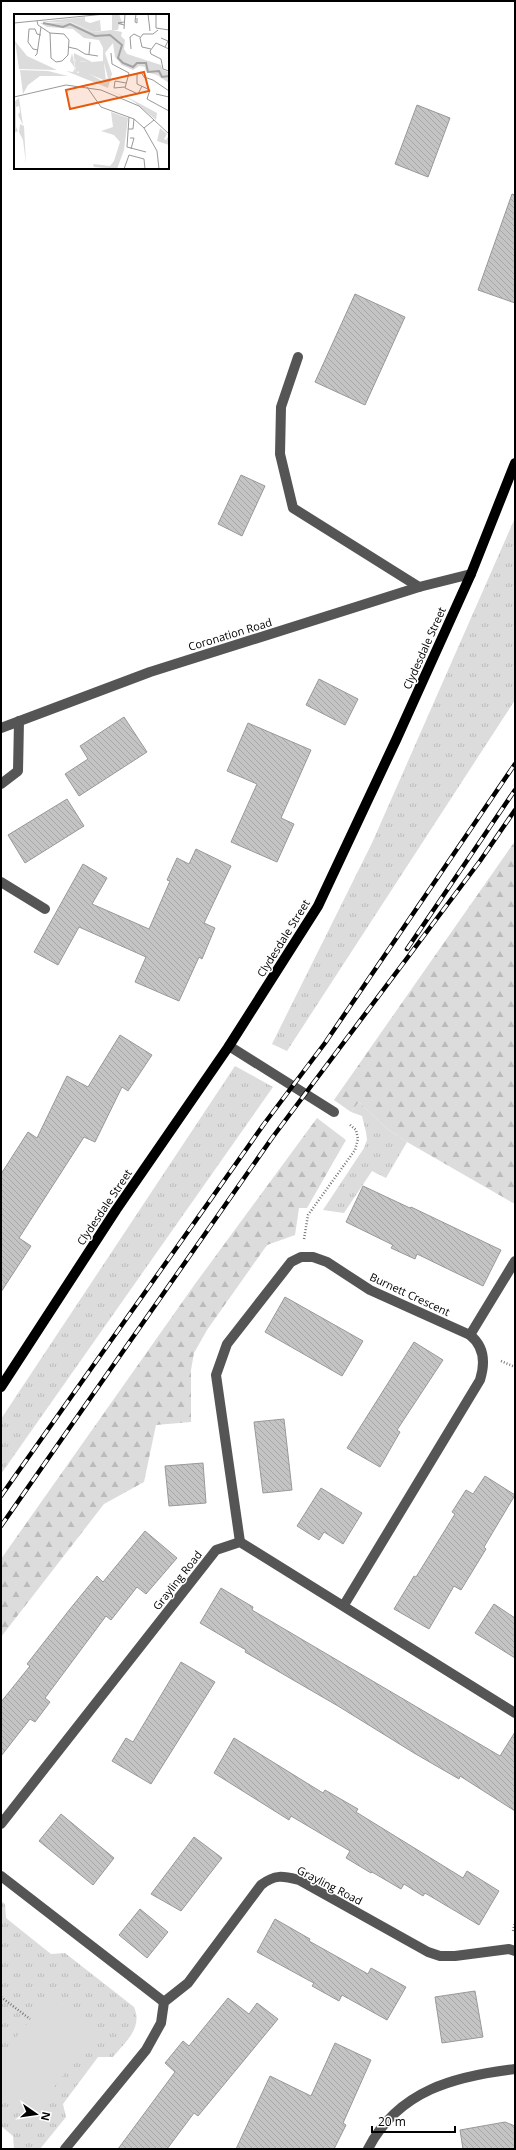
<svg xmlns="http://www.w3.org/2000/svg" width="516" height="2150" font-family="'Open Sans',sans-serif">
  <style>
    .grass { fill: url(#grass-tufts) }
    .forest { fill: url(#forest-firs) }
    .pitch { fill: #dcdcdc }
    .building { fill: url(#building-back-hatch); stroke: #999 }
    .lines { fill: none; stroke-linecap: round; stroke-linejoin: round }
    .path { stroke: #777; stroke-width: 2.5; stroke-dasharray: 1 2; stroke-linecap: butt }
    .minor { stroke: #555; stroke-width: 10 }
    .major { stroke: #000; stroke-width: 10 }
    .rail-casing { stroke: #000; stroke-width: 4.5 }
    .rail { stroke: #fff; stroke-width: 3; stroke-dasharray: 9; stroke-linecap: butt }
    .labels { text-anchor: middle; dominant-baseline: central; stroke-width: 3; stroke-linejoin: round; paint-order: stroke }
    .street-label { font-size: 11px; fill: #000; stroke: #fff }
    .inset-river { fill: none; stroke: #a3a3a3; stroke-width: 2 }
    .inset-road { fill: none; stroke: #999; stroke-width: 1 }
    .view { fill: #e8590c; fill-opacity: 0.15; stroke: #e8590c; stroke-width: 2 }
    .inset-edge { fill: none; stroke: #000; stroke-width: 2 }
  </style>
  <defs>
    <pattern id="grass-tufts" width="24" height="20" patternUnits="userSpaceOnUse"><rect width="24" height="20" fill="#dcdcdc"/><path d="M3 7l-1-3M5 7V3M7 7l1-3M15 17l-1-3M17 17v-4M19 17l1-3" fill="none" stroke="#bbb"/></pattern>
    <pattern id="forest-firs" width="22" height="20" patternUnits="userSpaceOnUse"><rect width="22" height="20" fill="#dcdcdc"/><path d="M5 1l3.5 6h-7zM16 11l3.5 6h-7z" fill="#bbb"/></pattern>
    <pattern id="building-back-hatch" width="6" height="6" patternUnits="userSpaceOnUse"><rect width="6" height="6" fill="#c4c4c4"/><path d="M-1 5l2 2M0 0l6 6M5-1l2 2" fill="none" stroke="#a7a7a7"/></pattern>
  </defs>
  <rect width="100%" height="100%" fill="#fff"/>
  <g class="grass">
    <polygon points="515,518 515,700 287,1051 272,1044 372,843"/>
    <polygon points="235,1066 273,1087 1,1474 1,1419"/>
    <polygon points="359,1102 386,1128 407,1142 386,1178 372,1171 344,1213 323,1210 364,1148 367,1140 366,1132 362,1116 351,1112"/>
    <path d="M1,1901L5,1904L6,1918L51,1954L65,1953L134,2007C143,2028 126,2041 113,2057H98L63,2104L66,2117L40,2149H14L13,2136L1,2126Z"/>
  </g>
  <g class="forest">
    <polygon points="515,841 515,1204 407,1142 386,1128 359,1102 351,1112 334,1100"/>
    <polygon points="317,1118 346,1140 307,1208 299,1208 295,1235 267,1245 207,1330 194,1353 191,1370 191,1422 156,1425 144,1482 104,1504 1,1637 1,1559 195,1284"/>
  </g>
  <polygon class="pitch" points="48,1998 95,2035 31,2116 1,2092 1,2056"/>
  <g class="building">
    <polygon points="417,105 450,118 428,177 395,164"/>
    <polygon points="512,194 515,195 515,303 478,290"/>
    <polygon points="355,294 405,317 365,405 315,382"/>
    <polygon points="241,475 265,486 242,536 218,524"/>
    <polygon points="319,679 358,699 345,725 306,705"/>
    <polygon points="124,717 147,752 79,796 65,774 88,759 80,746"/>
    <polygon points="248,723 311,750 281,818 294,824 277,862 231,842 257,784 227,771"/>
    <polygon points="67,799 84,826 25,863 8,835"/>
    <polygon points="196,849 231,866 204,923 215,928 202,959 199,957 179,1001 135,982 146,957 79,927 58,965 34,952 83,864 107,878 92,904 149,929 170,881 167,880 177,858 189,864"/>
    <polygon points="120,1035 152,1055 128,1091 122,1087 95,1142 84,1137 19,1238 31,1246 1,1292 1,1174 28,1132 37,1138 67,1076 88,1087"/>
    <polygon points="363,1186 410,1208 411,1207 501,1250 483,1286 417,1254 415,1259 391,1248 393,1245 346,1222"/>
    <polygon points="285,1297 363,1341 342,1376 265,1332"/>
    <polygon points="414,1342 443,1360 397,1430 400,1432 380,1467 347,1448"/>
    <polygon points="284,1419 292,1490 263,1493 254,1422"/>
    <polygon points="203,1463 206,1503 169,1506 165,1466"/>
    <polygon points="485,1476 515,1495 484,1547 486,1549 461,1590 454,1586 429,1629 394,1609 414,1576 416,1577 455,1514 452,1512 466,1490 473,1494"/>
    <polygon points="321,1488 362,1513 343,1544 324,1532 319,1540 297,1526"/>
    <polygon points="145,1531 177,1558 146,1594 137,1587 111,1620 106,1616 45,1698 50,1702 35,1722 30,1719 1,1756 1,1702 30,1666 27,1664 70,1609 97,1576 103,1582"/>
    <polygon points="221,1588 253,1607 252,1610 500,1756 515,1732 515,1811 460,1776 459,1779 414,1753 338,1706 245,1652 246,1650 200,1623"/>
    <polygon points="494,1604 515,1618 515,1658 475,1633"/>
    <polygon points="181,1662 215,1682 151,1784 112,1761 126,1738 133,1742"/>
    <polygon points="234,1738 323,1793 325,1790 358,1809 356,1812 463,1878 467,1871 499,1891 479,1925 425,1893 423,1896 404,1884 401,1889 372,1872 371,1873 346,1858 350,1851 291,1816 289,1820 214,1773"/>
    <polygon points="61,1814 114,1858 93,1885 39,1841"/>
    <polygon points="194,1837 222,1858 181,1911 151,1894"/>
    <polygon points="140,1909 168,1932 147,1958 119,1935"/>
    <polygon points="275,1919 310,1939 309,1941 368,1974 371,1968 406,1987 387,2020 342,1995 339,2001 312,1986 314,1983 310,1981 257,1952"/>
    <polygon points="475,1991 483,2037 442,2043 435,1997"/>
    <polygon points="228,1998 249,2014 257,2003 278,2019 198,2116 194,2113 167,2149 118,2149 175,2072 165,2063 183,2041 189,2046"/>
    <polygon points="335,2043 371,2060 343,2123 346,2125 334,2149 236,2149 270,2076 311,2096"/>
    <polygon points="505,2122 515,2126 515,2149 463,2149 460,2130"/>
  </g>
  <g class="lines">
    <g class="path">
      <polyline points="304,1239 308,1215 355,1150 358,1139 356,1130 349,1124"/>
      <polyline points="501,1361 515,1367"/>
      <polyline points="513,1931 515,1922"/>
      <polyline points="1,1997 30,2019"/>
    </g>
    <g class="minor">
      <polyline points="298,357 281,407 280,454 293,508 419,587"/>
      <polyline points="1,728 150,672 419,587 471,574"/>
      <polyline points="1,784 18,771 19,721"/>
      <polyline points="1,882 45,909"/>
      <polyline points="229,1046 334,1112"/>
      <polyline points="470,1335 515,1261"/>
      <path d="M240,1542L216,1375L227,1344L291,1262L301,1257H313L327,1262L370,1290L470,1335C485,1347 485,1364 480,1380L344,1605"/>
      <polyline points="1,1824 216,1550 240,1542 515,1713"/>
      <polyline points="1,1876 164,2002"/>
      <path d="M65,2149L146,2050L161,2023L164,2002L188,1983L261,1885C275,1874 283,1876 299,1880L428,1952L440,1956H455L509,1949L515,1951"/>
      <path d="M368,2149C398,2090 456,2076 515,2069"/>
    </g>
    <polyline class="major" points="1,1387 116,1210 229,1046 318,906 396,740 471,574 515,463"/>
    <g class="rail-casing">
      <g id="rail">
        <polyline points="407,949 515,790"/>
        <polyline points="1,1496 264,1124 325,1043 515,764"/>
        <polyline points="1,1526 272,1138 480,861 515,810"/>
      </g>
    </g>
    <use href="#rail" class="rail"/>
  </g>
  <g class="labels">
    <g class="street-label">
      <text transform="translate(230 634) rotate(-17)">Coronation Road</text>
      <text transform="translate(424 648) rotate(-66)">Clydesdale Street</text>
      <text transform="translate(283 938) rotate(-58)">Clydesdale Street</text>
      <text transform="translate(104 1207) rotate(-56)">Clydesdale Street</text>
      <text transform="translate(410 1294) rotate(25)">Burnett Crescent</text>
      <text transform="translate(177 1580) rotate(-52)">Grayling Road</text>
      <text transform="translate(330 1885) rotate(27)">Grayling Road</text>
    </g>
  </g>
  <g transform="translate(14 14)">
    <rect width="155" height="155" fill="#fff"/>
    <path d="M98,0H105L109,11H105L104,16H98ZM71,3V7L76,9L86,6L87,17L79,18L56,8H25ZM1,27L13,42L43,56L5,55ZM59,39L61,47L90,49L92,67L68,57L62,58ZM6,56L34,57L54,62H26L14,71L9,80ZM94,76L119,86L143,99L142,106L119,87Z" fill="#dcdcdc"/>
    <path d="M55,8L79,18L98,16L108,18L107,22L111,26L110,35L113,40L147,51L149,56L155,58V69L143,61L132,58L131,53L125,52L119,56L108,51L101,43L99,29L91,39L98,60L94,74L52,57L59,58L61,54L56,47L58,39L62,58L65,59V54L88,67L94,64L90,49L86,50L67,47L64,50L60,44V39L78,48L89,47V34L85,26L70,24L59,15L33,13L26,9ZM5,84L9,111L4,101L6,98L5,92L2,93V113L4,117L0,119V88ZM97,98L114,104L110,136L103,155L80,153L79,150L96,152L100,147L106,128L100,121L87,117L99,113ZM6,110L10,112L12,150L9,126L5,118Z" fill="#dcdcdc"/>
    <path d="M146,114L153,120L150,125L152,126L155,121V131L143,127Z" fill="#dcdcdc"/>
    <path class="inset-river" d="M29,9L49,13L56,10L81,22L96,21L108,31L104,44L109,49L119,53L123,49H132L134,58L145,57L148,63L155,62"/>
    <path class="inset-road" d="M122,0L121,8L123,9V4M134,0L136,17M142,0V14L155,16M23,7L24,11L36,19L37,44L42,48L48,47L54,41L55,26L50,20L36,19M0,9L91,0M110,11L104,9L110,8M110,15L111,0M147,24L154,27L151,33M54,33L63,35L71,40L84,42M117,35L116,23L120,20L126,23M137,35L128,33L126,24L129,20H139L144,16M155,35L142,29L136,37L137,40L147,45L149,55L155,57M24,36L19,35L14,28L15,15H21L23,20L27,21M97,39L98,50L115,59L111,74L124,80L128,72M75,40L76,28M21,42L23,40L27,13M73,73L87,93L120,105L130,114L143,137L145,155M111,73L100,74L101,67L112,69M155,77L139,66L130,63L127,58L123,60V70L136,76L133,85L155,97M142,80L155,83M0,83L52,71L87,76L125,92L155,120M115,103L113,133L132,138M130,114L140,106M114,115H119L120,105M116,124H120L117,135M110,155L115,141L130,145L131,155"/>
    <path class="view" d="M130,58L135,77L56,95L52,76Z"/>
    <rect width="155" height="155" class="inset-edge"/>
  </g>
  <rect width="516" height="2150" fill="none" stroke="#000000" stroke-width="4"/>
  <g transform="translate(36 2114) rotate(103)" stroke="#ffffff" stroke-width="3" paint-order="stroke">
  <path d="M0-3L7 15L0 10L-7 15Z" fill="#000000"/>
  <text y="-6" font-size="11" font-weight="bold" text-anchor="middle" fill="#000000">N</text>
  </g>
  <path d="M372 2126v6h83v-6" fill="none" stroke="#000000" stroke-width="2"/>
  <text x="378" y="2126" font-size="12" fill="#000000" stroke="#ffffff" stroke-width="3" paint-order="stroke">20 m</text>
</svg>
